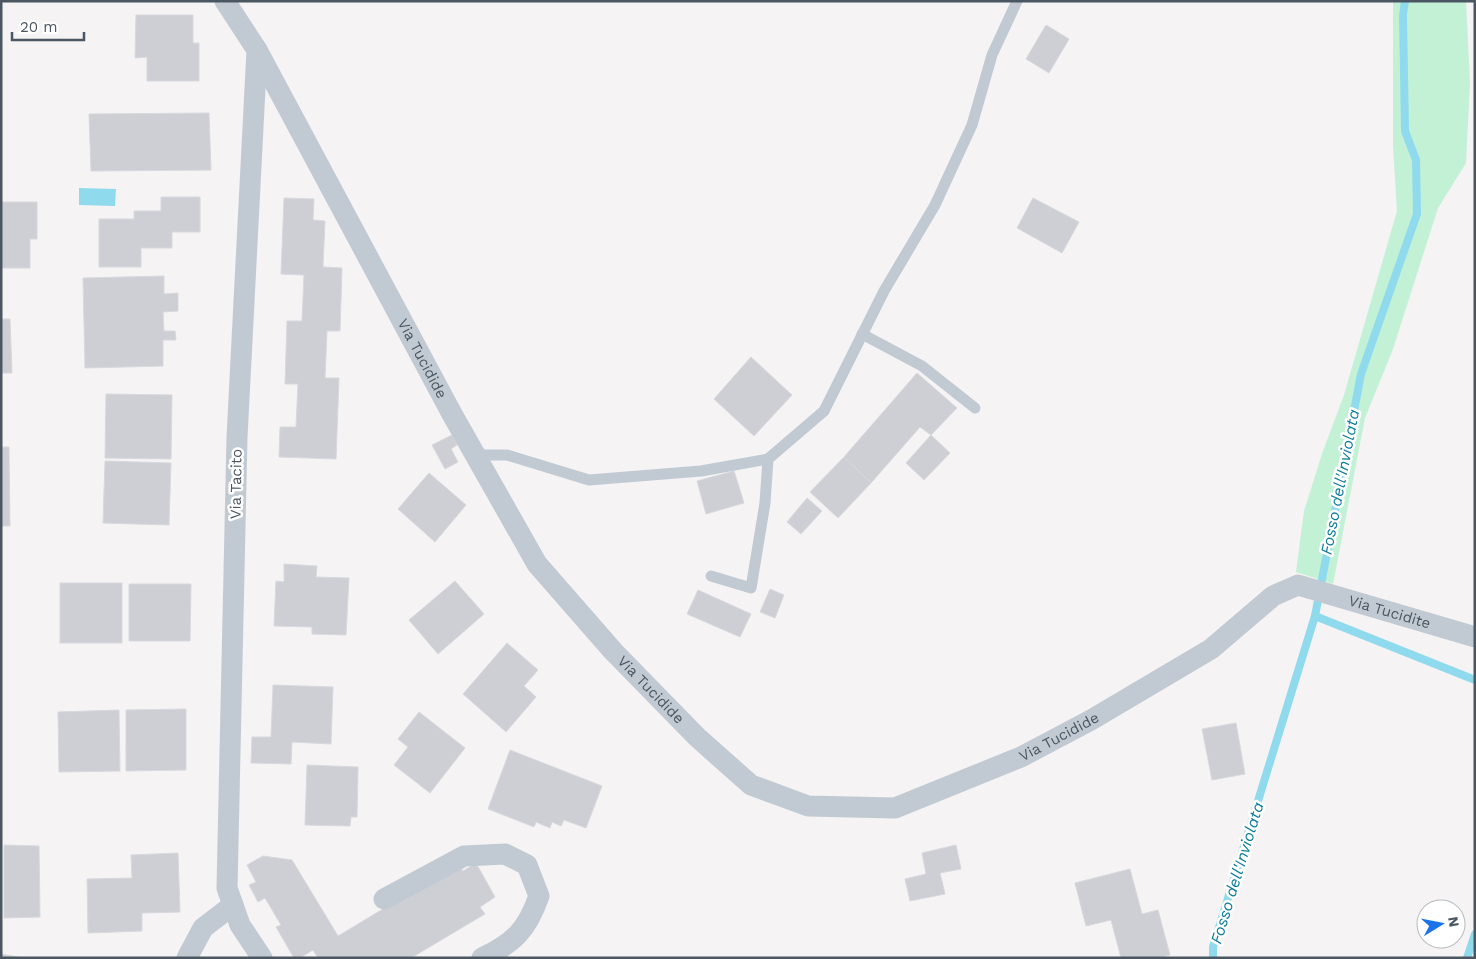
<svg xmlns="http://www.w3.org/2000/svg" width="1476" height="959" font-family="'Work Sans',sans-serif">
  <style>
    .green { fill: #c3f1d5 }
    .water { fill: #90daee }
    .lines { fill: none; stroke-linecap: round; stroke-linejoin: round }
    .stream { stroke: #90daee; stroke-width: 8 }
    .building { fill: #cdcfd5; stroke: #d7d9de }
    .service { stroke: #c1cad2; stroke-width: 11 }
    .minor { stroke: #c1cad2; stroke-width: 21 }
    .labels { text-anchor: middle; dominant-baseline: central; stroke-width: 5; stroke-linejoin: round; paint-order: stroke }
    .street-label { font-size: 15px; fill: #4a5661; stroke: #fff }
    .water-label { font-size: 16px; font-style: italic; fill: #0c7c9b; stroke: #fff }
  </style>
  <rect width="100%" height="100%" fill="#f5f3f3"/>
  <polygon class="green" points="1393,1 1466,1 1470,82 1466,163 1438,208 1393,349 1365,418 1333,584 1296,572 1304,511 1323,451 1344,395 1397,211 1393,146"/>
  <polygon class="water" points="79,188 116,189 115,206 79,205"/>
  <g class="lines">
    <g class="stream">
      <polyline points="1315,616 1475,680"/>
      <polyline points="1213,958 1213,947 1315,616 1361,374 1417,214 1416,160 1405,131 1403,15 1405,1"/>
      <polyline points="1467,958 1475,934"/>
    </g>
  </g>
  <g class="building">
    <polygon points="136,15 193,15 193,43 199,43 199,81 147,81 147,57 135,58"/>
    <polygon points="1046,25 1069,39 1049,73 1026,59"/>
    <polygon points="209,113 211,170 91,171 89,114"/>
    <polygon points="161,197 200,197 200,232 172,232 172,248 141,248 141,267 99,267 99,219 134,219 134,211 161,211"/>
    <polygon points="284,198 314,199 313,220 325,221 323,267 342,268 340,331 327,331 325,378 339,378 336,459 279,457 280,427 296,427 298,384 285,384 287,321 302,321 304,275 281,274"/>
    <polygon points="1033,198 1079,222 1062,253 1017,228"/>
    <polygon points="1,202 37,202 37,239 30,239 30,268 1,268"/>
    <polygon points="164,276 164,294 178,293 178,311 163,312 164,331 175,331 176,340 163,340 163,366 85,368 83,278"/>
    <polygon points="1,319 10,319 12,373 1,373"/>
    <polygon points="751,357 792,395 754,436 714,399"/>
    <polygon points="917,373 957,408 931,435 920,427 871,483 844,457"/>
    <polygon points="106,394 172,395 171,459 105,458"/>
    <polygon points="452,435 457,445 451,449 458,462 445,469 432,445"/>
    <polygon points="931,435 950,453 924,480 906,463"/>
    <polygon points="1,447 9,447 10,526 1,526"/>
    <polygon points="844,457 871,483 838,518 810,492"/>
    <polygon points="105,461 171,463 169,525 103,523"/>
    <polygon points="734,471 744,503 706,514 697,481"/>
    <polygon points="429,473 466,505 435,542 398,509"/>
    <polygon points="807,498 822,511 801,534 787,522"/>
    <polygon points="284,564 317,566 316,577 349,578 346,635 312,634 312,627 274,626 276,581 284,582"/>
    <polygon points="455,581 484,614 438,654 409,620"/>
    <rect x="60" y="583" width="62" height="60"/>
    <polygon points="129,584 191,584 190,641 129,641"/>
    <polygon points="770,589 784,595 775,618 760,612"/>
    <polygon points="698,590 751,614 740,637 687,614"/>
    <polygon points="507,643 538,670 524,686 536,697 506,732 463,694"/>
    <polygon points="273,685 333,687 331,744 292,742 291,764 251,763 252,737 271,737"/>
    <polygon points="186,709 186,770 126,771 126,710"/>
    <polygon points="119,710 120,771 59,772 58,712"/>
    <polygon points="419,712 465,748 430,793 394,765 408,747 398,739"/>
    <polygon points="1236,723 1245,774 1212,780 1202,729"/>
    <polygon points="510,750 602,786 586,828 564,820 561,826 552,822 550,828 536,822 534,827 488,809"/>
    <polygon points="307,765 358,767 357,817 351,817 350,826 305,825"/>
    <polygon points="4,845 39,846 40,917 4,918"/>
    <polygon points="956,845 961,869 940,873 945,894 910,901 905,879 926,874 922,853"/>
    <polygon points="178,853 180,912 142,913 142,931 88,933 87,879 132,878 131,855"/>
    <polygon points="263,856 292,860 338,936 458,864 463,871 476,863 495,897 480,907 485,914 411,958 318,958 313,950 300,958 294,958 276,927 281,925 265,898 258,902 249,885 256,882 247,865"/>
    <polygon points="1130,869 1142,914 1158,910 1170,955 1158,958 1121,958 1111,920 1086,926 1075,883"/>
    <polygon points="1,954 23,958 1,958"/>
  </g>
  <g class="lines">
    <g class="service">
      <polyline points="862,334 922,366 975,408"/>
      <polyline points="475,455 507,455 589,480 701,471 768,459 824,411 884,291 935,205 972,125 992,55 1017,1"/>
      <polyline points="711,576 751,588 765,503 768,459"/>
    </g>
    <g class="minor">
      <polyline points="225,1 257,50 237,437 227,888 240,925 262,958"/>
      <path id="s1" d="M257,50L452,414L537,564L613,651L697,737L751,785L808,806L895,808L1021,757L1091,720L1211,649L1273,596L1298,585L1475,637"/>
      <path d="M384,899L464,856L505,854L527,865L539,896C527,930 514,943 482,958"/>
      <polyline points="187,958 203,928 233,905"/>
    </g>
  </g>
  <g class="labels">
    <g class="street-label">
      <text stroke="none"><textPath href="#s1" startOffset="350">Via Tucidide</textPath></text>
      <text transform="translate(236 484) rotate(-89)">Via Tacito</text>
      <text stroke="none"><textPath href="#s1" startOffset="1600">Via Tucidite</textPath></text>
      <text stroke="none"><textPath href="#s1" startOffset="755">Via Tucidide</textPath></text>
      <text stroke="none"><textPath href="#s1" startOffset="1220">Via Tucidide</textPath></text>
    </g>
    <g class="water-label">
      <text transform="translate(1340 482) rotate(-79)">Fosso dell'Inviolata</text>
      <text transform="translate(1237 873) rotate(-73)">Fosso dell'Inviolata</text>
    </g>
  </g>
  <rect width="1476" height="959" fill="none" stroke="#4a5661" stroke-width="5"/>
  <g transform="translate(1441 924) rotate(80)"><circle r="24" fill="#ffffff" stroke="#b7bbc0"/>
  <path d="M0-4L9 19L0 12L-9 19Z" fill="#1a73e8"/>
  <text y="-8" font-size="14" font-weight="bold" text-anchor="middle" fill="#4a5661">N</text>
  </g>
  <path d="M12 32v8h72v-8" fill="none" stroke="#4a5661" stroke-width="2.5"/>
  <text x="20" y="32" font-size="15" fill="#4a5661" stroke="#ffffff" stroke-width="4" paint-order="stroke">20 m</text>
</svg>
